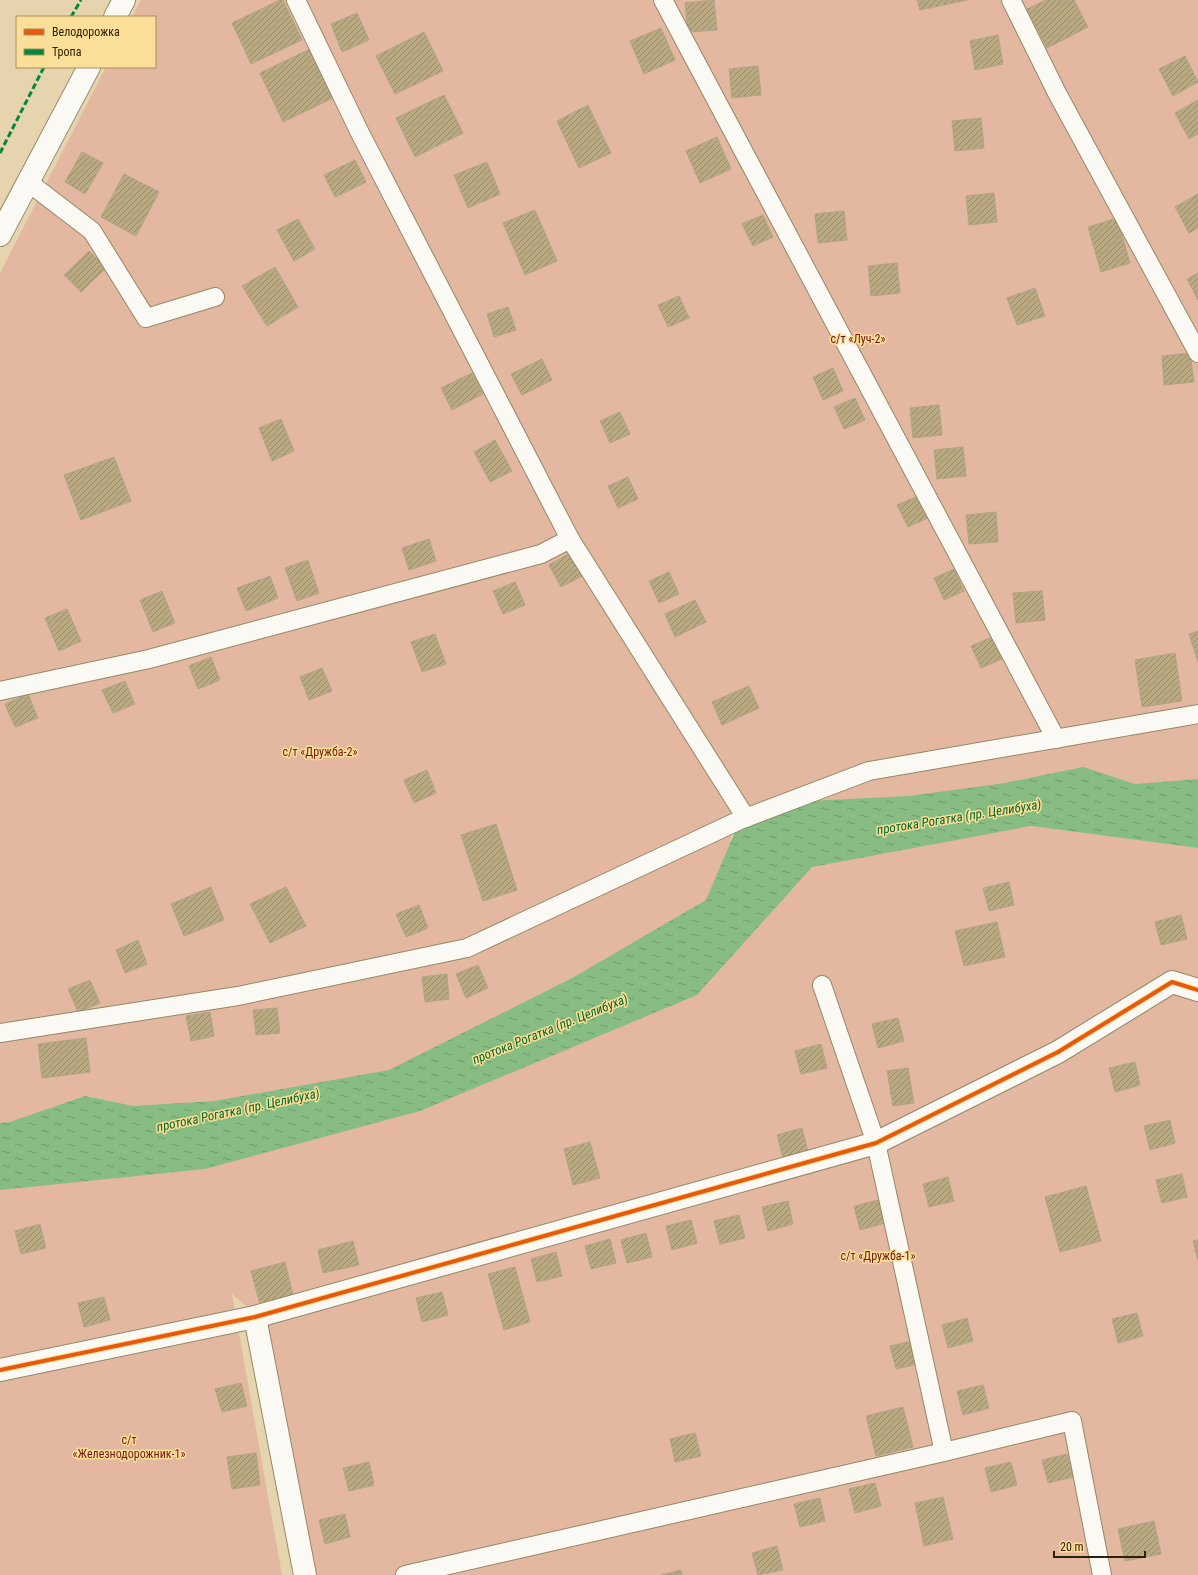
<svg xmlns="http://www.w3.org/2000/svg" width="1198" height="1575" font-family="'Roboto Condensed',sans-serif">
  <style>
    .garden { fill: #e4b7a0 }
    .water { fill: url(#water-ripples) }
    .building { fill: url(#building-hatch); stroke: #b0a485 }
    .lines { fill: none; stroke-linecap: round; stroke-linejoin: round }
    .lane-casing { stroke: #948867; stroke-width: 20 }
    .street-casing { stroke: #948867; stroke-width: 24 }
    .secondary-casing { stroke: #948867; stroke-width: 24 }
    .lane { stroke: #fbf9f3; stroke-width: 18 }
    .street { stroke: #fbf9f3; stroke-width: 22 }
    .secondary { stroke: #fbf9f3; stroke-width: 22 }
    .quiet { stroke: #00873e; stroke-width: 3; stroke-dasharray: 6 3; stroke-linecap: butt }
    .cycleway-casing { stroke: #fbde97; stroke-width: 6 }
    .cycleway { stroke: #e8590c; stroke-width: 4 }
    .labels { text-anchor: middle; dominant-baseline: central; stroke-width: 3; stroke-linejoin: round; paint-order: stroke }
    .park-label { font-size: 12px; fill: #721611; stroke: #fbde97 }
    .water-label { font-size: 13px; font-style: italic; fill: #006526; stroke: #fbde97 }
  </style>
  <defs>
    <pattern id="water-ripples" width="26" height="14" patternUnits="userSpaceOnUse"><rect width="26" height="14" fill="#87bd82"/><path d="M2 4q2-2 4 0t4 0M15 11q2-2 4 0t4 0" fill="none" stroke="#6f9968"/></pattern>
    <pattern id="building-hatch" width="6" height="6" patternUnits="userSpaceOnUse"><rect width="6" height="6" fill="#b9aa84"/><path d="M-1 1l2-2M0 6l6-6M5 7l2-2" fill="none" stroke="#978a6a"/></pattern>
  </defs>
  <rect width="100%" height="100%" fill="#e5d4ad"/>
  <g class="garden">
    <polygon points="141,0 292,0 568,543 735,817 718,909 596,987 376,1075 214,1101 0,1131 0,273 106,67 155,67 155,17 132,17"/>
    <polygon points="302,0 1198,0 1198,793 751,809 579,536 364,132"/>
    <polygon points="1031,826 1198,848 1198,1575 315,1575 268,1325 232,1294 282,1575 0,1575 0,1188 205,1169 806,865"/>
  </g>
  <polygon class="water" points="1083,767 1135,784 1198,779 1198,848 1031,826 812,867 697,995 420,1111 205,1169 0,1190 0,1123 10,1122 85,1096 133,1106 214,1101 389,1070 574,977 706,900 740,820 788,802 909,796 1005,783"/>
  <g class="building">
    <polygon points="280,0 283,0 302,40 251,64 232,23"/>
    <polygon points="714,0 717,30 688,32 685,3"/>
    <polygon points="917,0 967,0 920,10"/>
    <polygon points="1046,0 1074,0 1088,27 1047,48 1027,9"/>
    <polygon points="357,13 369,40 342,52 331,24"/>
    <polygon points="661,28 675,60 644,74 630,41"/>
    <polygon points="424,32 443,71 395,94 376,56"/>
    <polygon points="998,35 1003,64 975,70 970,41"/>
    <polygon points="310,49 333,98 283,122 260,73"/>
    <polygon points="1185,56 1198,82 1173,96 1159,69"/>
    <polygon points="758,66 761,95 732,98 729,69"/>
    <polygon points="444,95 463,133 415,157 396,118"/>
    <polygon points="1198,100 1198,134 1189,139 1175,113"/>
    <polygon points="588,105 611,153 579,168 557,121"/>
    <polygon points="981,118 984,148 955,151 952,121"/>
    <polygon points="717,137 731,169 700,183 686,151"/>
    <polygon points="82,152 103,163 85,194 65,182"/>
    <polygon points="355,160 366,182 335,197 324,175"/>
    <polygon points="487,162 500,194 468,208 454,175"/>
    <polygon points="124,174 159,192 136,236 101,217"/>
    <polygon points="994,193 997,222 969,225 966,196"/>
    <polygon points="1198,194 1198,228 1189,233 1175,207"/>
    <polygon points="535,210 557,261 525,275 503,223"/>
    <polygon points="844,211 847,240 818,243 815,214"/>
    <polygon points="763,215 773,237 753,246 742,224"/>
    <polygon points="1117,218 1130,263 1101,272 1088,227"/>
    <polygon points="298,219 315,249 294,261 277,230"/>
    <polygon points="89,251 106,268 81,292 64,275"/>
    <polygon points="897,263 900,293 871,296 868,266"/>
    <polygon points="275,267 298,307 267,326 242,286"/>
    <polygon points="1198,273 1198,300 1187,279"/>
    <polygon points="1035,288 1045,316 1017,325 1007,298"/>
    <polygon points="679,296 689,318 668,327 658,305"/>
    <polygon points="508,307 516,330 494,337 487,314"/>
    <polygon points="1190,353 1194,382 1164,385 1162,356"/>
    <polygon points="542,359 552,380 522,395 511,374"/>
    <polygon points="833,368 843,391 823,400 813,377"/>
    <polygon points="472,373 483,394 452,410 441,388"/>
    <polygon points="855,398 865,420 844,429 834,407"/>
    <polygon points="939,405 942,435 913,438 910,408"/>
    <polygon points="620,412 630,434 610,443 600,421"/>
    <polygon points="281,419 294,451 272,461 259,428"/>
    <polygon points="495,440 512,471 490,482 474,452"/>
    <polygon points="963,447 966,476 937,479 934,450"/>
    <polygon points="114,457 131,501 81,520 64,475"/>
    <polygon points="628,477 638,499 618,508 608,486"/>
    <polygon points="918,496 928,518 908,527 897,505"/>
    <polygon points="996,512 998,542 969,544 966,515"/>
    <polygon points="429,539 436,561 409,570 402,548"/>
    <polygon points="570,553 582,576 561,587 549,565"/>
    <polygon points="308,560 319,593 297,601 285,568"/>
    <polygon points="954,569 964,591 944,600 934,578"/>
    <polygon points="669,572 679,594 659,603 649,581"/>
    <polygon points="270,576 278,598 246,611 237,588"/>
    <polygon points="515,582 525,605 503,614 493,591"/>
    <polygon points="162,591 175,623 153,632 140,600"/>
    <polygon points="1042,591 1045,620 1016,623 1013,593"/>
    <polygon points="695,600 706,622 675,637 665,614"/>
    <polygon points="67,609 81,641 59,651 45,618"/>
    <polygon points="1198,631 1198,662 1189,634"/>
    <polygon points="435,634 446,664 422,672 411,642"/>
    <polygon points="992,637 1002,659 981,668 971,646"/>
    <polygon points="1175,653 1182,701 1142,707 1135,660"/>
    <polygon points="211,657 220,680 198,689 189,666"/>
    <polygon points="322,668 332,691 309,700 300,677"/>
    <polygon points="125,681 135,704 113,713 102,690"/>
    <polygon points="749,686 759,708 722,725 712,702"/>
    <polygon points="28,694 38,718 15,727 5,704"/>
    <polygon points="427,770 436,793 414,803 404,780"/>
    <polygon points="496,824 517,890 483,901 461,835"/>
    <polygon points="1009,882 1014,905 989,911 983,888"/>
    <polygon points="211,887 224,920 184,936 171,904"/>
    <polygon points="286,887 306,926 270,943 250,904"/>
    <polygon points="419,905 428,928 406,937 396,914"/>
    <polygon points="1181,915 1187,939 1161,945 1155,922"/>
    <polygon points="997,922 1005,957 964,966 955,931"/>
    <polygon points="138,940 147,964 125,973 116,950"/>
    <polygon points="478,965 488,988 466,998 456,974"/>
    <polygon points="447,974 449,999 425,1002 422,977"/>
    <polygon points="90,980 100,1003 78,1012 68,989"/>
    <polygon points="277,1008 280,1033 256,1035 253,1010"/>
    <polygon points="210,1012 214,1036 191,1041 186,1016"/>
    <polygon points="898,1018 904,1041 878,1048 872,1024"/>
    <polygon points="86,1038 90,1072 42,1078 38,1044"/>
    <polygon points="821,1044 827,1068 801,1074 795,1051"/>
    <polygon points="1135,1062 1140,1085 1115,1092 1109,1068"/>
    <polygon points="908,1068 914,1103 893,1106 887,1071"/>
    <polygon points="1170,1120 1175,1143 1150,1150 1144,1126"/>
    <polygon points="802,1128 808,1152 783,1158 777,1135"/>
    <polygon points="590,1142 600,1178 573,1185 564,1149"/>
    <polygon points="1182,1174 1187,1197 1162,1203 1156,1180"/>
    <polygon points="948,1177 954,1201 929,1207 923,1184"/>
    <polygon points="1086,1186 1101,1241 1060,1252 1045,1197"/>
    <polygon points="879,1200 885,1223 860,1230 854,1206"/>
    <polygon points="788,1201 793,1224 768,1231 762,1207"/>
    <polygon points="739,1215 745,1238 720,1244 714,1221"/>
    <polygon points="691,1220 697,1243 672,1250 666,1226"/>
    <polygon points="40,1224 46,1248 21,1254 15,1231"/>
    <polygon points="646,1233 652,1257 627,1263 621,1240"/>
    <polygon points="610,1239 616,1263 591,1269 585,1246"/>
    <polygon points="1198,1240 1198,1260 1193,1241"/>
    <polygon points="353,1241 359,1265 323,1273 318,1250"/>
    <polygon points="556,1252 562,1276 537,1282 531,1259"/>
    <polygon points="285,1262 294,1299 261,1308 251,1271"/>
    <polygon points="515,1267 530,1322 504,1330 488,1274"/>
    <polygon points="442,1292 448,1315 422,1322 416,1298"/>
    <polygon points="104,1297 110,1320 84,1327 78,1303"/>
    <polygon points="1137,1313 1143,1336 1118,1343 1112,1319"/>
    <polygon points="967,1318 973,1341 948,1348 942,1325"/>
    <polygon points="916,1340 922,1363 896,1369 890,1346"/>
    <polygon points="241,1383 247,1406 222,1412 215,1389"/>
    <polygon points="983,1385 989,1408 963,1415 957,1391"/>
    <polygon points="903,1407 913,1447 876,1456 866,1416"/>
    <polygon points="695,1433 701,1456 675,1462 670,1439"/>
    <polygon points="256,1453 260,1485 232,1489 227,1457"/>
    <polygon points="1067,1454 1073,1477 1048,1483 1042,1460"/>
    <polygon points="369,1462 374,1485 349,1491 343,1468"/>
    <polygon points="1011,1462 1017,1485 991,1492 985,1468"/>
    <polygon points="875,1483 881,1506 855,1513 849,1489"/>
    <polygon points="943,1497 953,1539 924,1546 915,1503"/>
    <polygon points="820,1498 825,1521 800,1527 794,1504"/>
    <polygon points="345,1514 350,1537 325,1544 319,1520"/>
    <polygon points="1154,1521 1161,1554 1125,1561 1118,1529"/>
    <polygon points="777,1546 783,1570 758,1575 752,1553"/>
    <polygon points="681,1570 682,1575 661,1575"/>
  </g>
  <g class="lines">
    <g class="lane-casing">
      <g id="lane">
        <polyline points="296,0 360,133 570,539 746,818"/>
        <polyline points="663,0 1056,739"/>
        <polyline points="1011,0 1057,93 1198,353"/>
        <polyline points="28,182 92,231 146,318 215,297"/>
        <polyline points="0,691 149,659 541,554 570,539"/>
        <polyline points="822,985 876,1143 944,1452"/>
        <polyline points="0,1033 238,996 467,948 740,820 869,771 1198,714"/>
        <polyline points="405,1575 944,1452 1072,1421 1102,1575"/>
      </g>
    </g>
    <g class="street-casing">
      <g id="street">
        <polyline points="255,1317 305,1575"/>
        <polyline points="0,1370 255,1317 876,1143 1058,1052 1172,982 1198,990"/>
      </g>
    </g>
    <g class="secondary-casing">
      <g id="secondary">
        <polyline points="115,17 124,0"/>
        <polyline points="0,235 89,67"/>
      </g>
    </g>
    <use href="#lane" class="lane"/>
    <use href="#street" class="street"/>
    <use href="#secondary" class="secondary"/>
    <g class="quiet">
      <polyline points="71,17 81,0"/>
      <polyline points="0,153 44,67"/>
    </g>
    <g class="cycleway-casing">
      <polyline id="cycleway" points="0,1370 255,1317 876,1143 1058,1052 1172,982 1198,990"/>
    </g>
    <use href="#cycleway" class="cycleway"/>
  </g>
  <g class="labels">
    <g class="park-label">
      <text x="858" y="339">с/т «Луч-2»</text>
      <text x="320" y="752">с/т «Дружба-2»</text>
      <text x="878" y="1256">с/т «Дружба-1»</text>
      <text x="129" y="1440">с/т<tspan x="129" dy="14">«Железнодорожник-1»</tspan></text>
    </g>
    <g class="water-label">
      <text transform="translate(959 817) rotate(-9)">протока Рогатка (пр. Целибуха)</text>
      <text transform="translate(550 1029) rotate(-22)">протока Рогатка (пр. Целибуха)</text>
      <text transform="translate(238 1110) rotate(-12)">протока Рогатка (пр. Целибуха)</text>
    </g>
  </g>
  <rect x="16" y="16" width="140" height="52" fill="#fbde97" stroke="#a8925c"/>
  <rect x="24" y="29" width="20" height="6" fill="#e8590c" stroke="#a8925c"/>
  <text x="52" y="36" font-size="12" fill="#2c2104">Велодорожка</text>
  <rect x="24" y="49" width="20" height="6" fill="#00873e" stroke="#a8925c"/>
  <text x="52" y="56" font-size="12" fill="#2c2104">Тропа</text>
  <path d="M1054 1551v6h91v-6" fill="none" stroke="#2c2104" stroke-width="2"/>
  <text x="1060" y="1551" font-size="12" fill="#2c2104" stroke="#fbde97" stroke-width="3" paint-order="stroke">20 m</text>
</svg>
